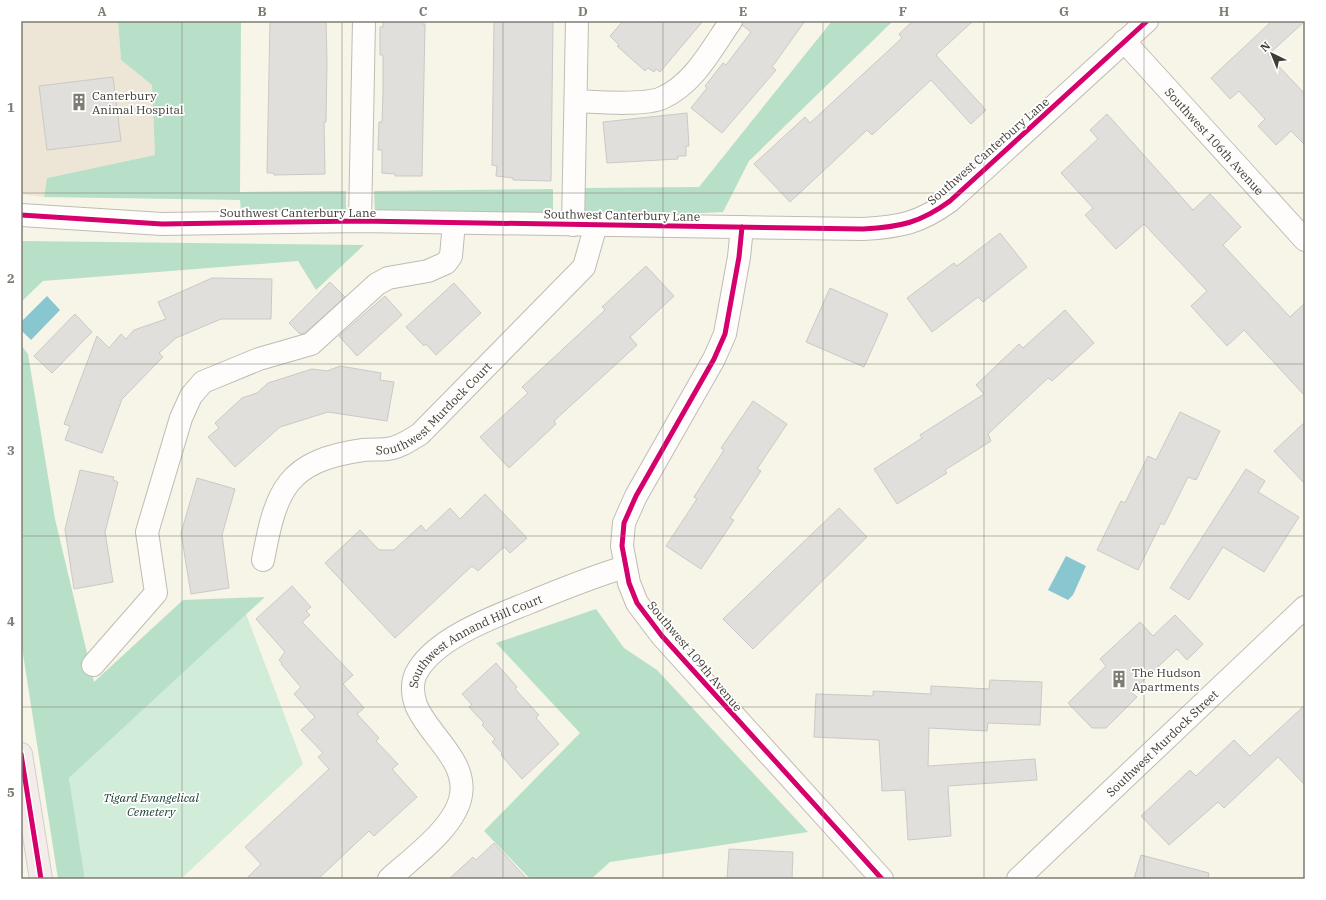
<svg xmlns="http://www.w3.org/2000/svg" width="1326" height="900" font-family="'IBM Plex Serif',serif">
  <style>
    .commercial { fill: #ede5d5 }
    .green { fill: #d2ecda }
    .forest { fill: #b8e0c9 }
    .water { fill: #89c7d0 }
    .building { fill: #e1dfdc; stroke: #cbc9c7 }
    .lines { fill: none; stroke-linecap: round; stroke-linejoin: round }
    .minor-casing { stroke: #bfbcb4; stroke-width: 24 }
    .highway-casing { stroke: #d1d0cb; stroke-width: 24 }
    .minor { stroke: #fefdfc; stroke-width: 22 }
    .highway { stroke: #f4ecea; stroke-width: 22 }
    .cycleway-casing { stroke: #fff; stroke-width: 8 }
    .cycleway { stroke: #d6006c; stroke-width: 5 }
    .grid { fill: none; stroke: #7f7c73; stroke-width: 1; stroke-opacity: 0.55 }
    .labels { text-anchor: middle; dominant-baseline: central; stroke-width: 3.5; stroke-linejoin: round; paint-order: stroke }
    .poi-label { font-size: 12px; fill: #3e3c34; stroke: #fff; text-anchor: start }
    .street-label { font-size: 12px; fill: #3e3c34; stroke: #fff }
    .park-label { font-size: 12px; font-style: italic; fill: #15382a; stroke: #fff }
    .neatline { fill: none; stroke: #7f7c73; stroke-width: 1.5 }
    .grid-label { font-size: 13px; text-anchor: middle; font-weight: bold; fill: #7f7c73 }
  </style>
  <rect width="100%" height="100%" fill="#f7f4e8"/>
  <polygon class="commercial" points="21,21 118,21 121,60 152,85 155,155 47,178 44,197 21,194"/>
  <polygon class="green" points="246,614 303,764 181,879 85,879 69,778"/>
  <g class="forest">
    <polygon points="118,21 241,21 240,192 346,191 346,209 241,213 240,200 44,197 47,178 155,155 152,85 121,60"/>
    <polygon points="832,21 893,21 749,161 723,212 581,219 581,188 699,187"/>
    <polygon points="553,189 553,215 375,215 374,191"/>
    <polygon points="21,241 364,245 316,290 298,261 43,281 21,302"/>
    <polygon points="21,345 28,354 55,519 94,682 183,600 265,597 69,778 85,879 58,879 21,641"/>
    <polygon points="596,609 624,648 657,670 808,832 610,862 591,879 530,879 484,831 580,733 496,643"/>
  </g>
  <g class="water">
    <polygon points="47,296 60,310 31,340 21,330 21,322"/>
    <polygon points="1066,556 1086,566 1073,595 1068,600 1048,590"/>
  </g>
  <g class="building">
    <polygon points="270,21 326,21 327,62 326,122 324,122 325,174 274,175 274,173 267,173"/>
    <polygon points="383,21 422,21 422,24 425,24 422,176 395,176 395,174 382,173 382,150 378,150 379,122 382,122 383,92 383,55 380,55 380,27 383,27"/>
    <polygon points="494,21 553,21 551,181 513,180 513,178 496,176 497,166 492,165"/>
    <polygon points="623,21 703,21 660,72 656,69 654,72 648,68 645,71 617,46 619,45 610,36"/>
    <polygon points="743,21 805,21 772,67 776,70 722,133 691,108 707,88 705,86 723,63 726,65 751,32 742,25"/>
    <polygon points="913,21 973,21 936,55 986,110 971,124 931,80 872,135 867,130 790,202 754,164 805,117 810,123 902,38 899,34"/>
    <polygon points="1272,21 1305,21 1268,55 1305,94 1305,145 1291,131 1276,145 1258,126 1265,119 1239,91 1230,99 1211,78"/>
    <polygon points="113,77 121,141 47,150 39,86"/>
    <polygon points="687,113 689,146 686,146 686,156 678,156 678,159 607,163 603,122"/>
    <polygon points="1107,114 1193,210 1210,194 1241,227 1223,245 1290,317 1305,303 1305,396 1244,330 1227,346 1191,306 1207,291 1144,224 1116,249 1085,215 1093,208 1061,173 1098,139 1090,130"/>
    <polygon points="1000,233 1027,267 983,302 978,297 932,332 907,298 954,263 957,266"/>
    <polygon points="646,266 674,296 630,337 637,345 554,421 556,424 509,468 480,437 528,393 522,387 605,310 602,307"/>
    <polygon points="212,278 272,279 271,319 221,319 176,338 159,353 163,357 122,399 102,453 65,440 70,426 64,424 97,336 109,348 121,334 126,339 134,330 166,319 158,302"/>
    <polygon points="330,282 345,297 305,333 300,334 289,323"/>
    <polygon points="454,283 481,313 436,355 426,344 424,346 406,327"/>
    <polygon points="830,288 888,314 864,367 806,342"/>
    <polygon points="385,296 402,315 357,356 339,336"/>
    <polygon points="1065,310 1094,343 1052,381 1048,378 988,434 991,441 945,470 947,473 897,504 874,469 922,438 920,435 984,394 976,385 1019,344 1023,348"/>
    <polygon points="75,314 92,332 52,373 34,356"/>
    <polygon points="340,366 381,373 380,380 394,382 387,421 328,412 280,427 235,467 208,437 219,428 215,423 242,398 257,393 268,383 312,369 327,371"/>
    <polygon points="753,401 787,424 757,469 761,471 730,518 734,520 701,569 666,546 697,499 694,497 724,450 721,448"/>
    <polygon points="1180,412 1220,431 1196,480 1188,477 1164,525 1161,523 1138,570 1097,550 1121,501 1125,503 1148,456 1156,460"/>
    <polygon points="1305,422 1305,484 1274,451"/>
    <polygon points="1246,469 1265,481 1258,492 1299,517 1264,572 1223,547 1189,600 1170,588"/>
    <polygon points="80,470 114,477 113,480 118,482 105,532 113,582 74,589 65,529"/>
    <polygon points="197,478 235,489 222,535 229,588 191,594 181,533"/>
    <polygon points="485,494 527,538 510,553 504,547 478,571 472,566 395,638 325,563 360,530 379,550 394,550 421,525 426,531 450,508 460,519"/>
    <polygon points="839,508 867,537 753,649 723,619"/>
    <polygon points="292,586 311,607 306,611 310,615 302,622 353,675 343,684 364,708 357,714 379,738 376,741 398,764 392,769 417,797 374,836 369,831 318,879 246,879 261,864 245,847 329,769 318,757 323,753 301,730 315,717 294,694 301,687 281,664 282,663 279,660 285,652 256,619"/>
    <polygon points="1175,615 1203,644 1187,660 1177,649 1131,692 1137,697 1106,728 1092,728 1068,703 1106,666 1100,659 1140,622 1153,636"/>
    <polygon points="496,663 517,687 515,689 539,715 536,718 559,744 522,779 501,755 502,753 492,742 495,739 482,725 484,723 469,707 472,705 462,694"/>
    <polygon points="990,680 1042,682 1040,725 988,723 987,731 929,728 928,766 1035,759 1037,780 948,786 951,836 908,840 905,790 882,791 879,740 814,737 816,694 873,696 873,691 931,694 931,686 989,689"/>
    <polygon points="1305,705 1305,785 1278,757 1224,808 1218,802 1169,845 1141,816 1190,770 1196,776 1234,740 1250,756"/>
    <polygon points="494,843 527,879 449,879 473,857 476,860"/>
    <polygon points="729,849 793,852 792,879 727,879"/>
    <polygon points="1141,855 1209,873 1208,879 1134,879"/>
  </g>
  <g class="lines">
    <g class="minor-casing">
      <g id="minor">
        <path id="s1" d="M1124,41L1305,240"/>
        <path d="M576,101C597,102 643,106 662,98C694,84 712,48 731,21"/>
        <path d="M21,215L162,224L360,221L863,229C900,227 920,223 950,201L1147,21"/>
        <polyline points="360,221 364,21"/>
        <polyline points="573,225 577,21"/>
        <polyline points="742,227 739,257 725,334 714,359 636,496 624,523 622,546 629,583 637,603 662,636 882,879"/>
        <path id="s2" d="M263,560C276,490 286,461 363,450C371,449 379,450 387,449C399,448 410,440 420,434L584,267L596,225"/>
        <polyline points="93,665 156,593 147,532 181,418 191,396 203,382 259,359 311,344 377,284 388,278 428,271 446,263 451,256 454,223"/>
        <path id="s3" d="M389,879C412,858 456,827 461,795C467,760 428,735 416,705C412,693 411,681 418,670C438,637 494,617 528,603C560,590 591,577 625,567"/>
        <path id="s4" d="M1018,879L1305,607"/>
      </g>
    </g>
    <g class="highway-casing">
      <polyline id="highway" points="21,754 41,879"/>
    </g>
    <use href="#minor" class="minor"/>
    <use href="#highway" class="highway"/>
    <g class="cycleway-casing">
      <g id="cycleway">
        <path d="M21,215L162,224L360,221L863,229C900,227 920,223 950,201L1147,21"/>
        <polyline points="742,227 739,257 725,334 714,359 636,496 624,523 622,546 629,583 637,603 662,636 882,879"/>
        <polyline points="21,754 41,879"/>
      </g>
    </g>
    <use href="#cycleway" class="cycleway"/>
  </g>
  <path class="grid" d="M182,21V879M342,21V879M503,21V879M663,21V879M823,21V879M984,21V879M1144,21V879M21,193H1305M21,364H1305M21,536H1305M21,707H1305"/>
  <defs>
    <g id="building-bare" transform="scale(1.38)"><path d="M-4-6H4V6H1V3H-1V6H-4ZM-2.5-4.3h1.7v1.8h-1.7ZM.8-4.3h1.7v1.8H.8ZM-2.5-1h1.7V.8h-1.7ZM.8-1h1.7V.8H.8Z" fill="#7f7c73" stroke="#fff" stroke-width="2.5" paint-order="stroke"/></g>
  </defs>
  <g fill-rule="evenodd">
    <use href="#building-bare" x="79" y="102"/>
    <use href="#building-bare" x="1119" y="679"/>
  </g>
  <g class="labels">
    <g class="poi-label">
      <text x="92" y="95">Canterbury<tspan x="92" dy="14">Animal Hospital</tspan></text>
      <text x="1132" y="672">The Hudson<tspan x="1132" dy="14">Apartments</tspan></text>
    </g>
    <g class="street-label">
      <text stroke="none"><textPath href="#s1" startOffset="135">Southwest 106th Avenue</textPath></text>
      <text transform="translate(988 151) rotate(-41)">Southwest Canterbury Lane</text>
      <text x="298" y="212">Southwest Canterbury Lane</text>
      <text transform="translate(622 215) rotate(1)">Southwest Canterbury Lane</text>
      <text stroke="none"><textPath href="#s2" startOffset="251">Southwest Murdock Court</textPath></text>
      <text stroke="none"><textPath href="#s3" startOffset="315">Southwest Annand Hill Court</textPath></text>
      <text transform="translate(695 656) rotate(50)">Southwest 109th Avenue</text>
      <text stroke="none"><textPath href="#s4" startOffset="198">Southwest Murdock Street</textPath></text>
    </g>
    <g class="park-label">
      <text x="151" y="797">Tigard Evangelical<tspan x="151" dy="14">Cemetery</tspan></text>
    </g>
  </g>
  <rect width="1326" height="900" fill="none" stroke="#ffffff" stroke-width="44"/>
  <g transform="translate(1272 54) rotate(317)" stroke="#ffffff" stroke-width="3" paint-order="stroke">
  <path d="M0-3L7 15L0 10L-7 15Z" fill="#3e3c34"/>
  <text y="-6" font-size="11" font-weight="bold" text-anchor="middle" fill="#3e3c34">N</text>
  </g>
  <rect x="22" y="22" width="1282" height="856" class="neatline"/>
  <g class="grid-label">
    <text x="102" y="16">A</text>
    <text x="262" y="16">B</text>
    <text x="423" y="16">C</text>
    <text x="583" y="16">D</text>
    <text x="743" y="16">E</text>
    <text x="903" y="16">F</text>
    <text x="1064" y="16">G</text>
    <text x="1224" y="16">H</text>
    <text x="11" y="112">1</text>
    <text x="11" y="283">2</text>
    <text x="11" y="455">3</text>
    <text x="11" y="626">4</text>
    <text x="11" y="797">5</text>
  </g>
</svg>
